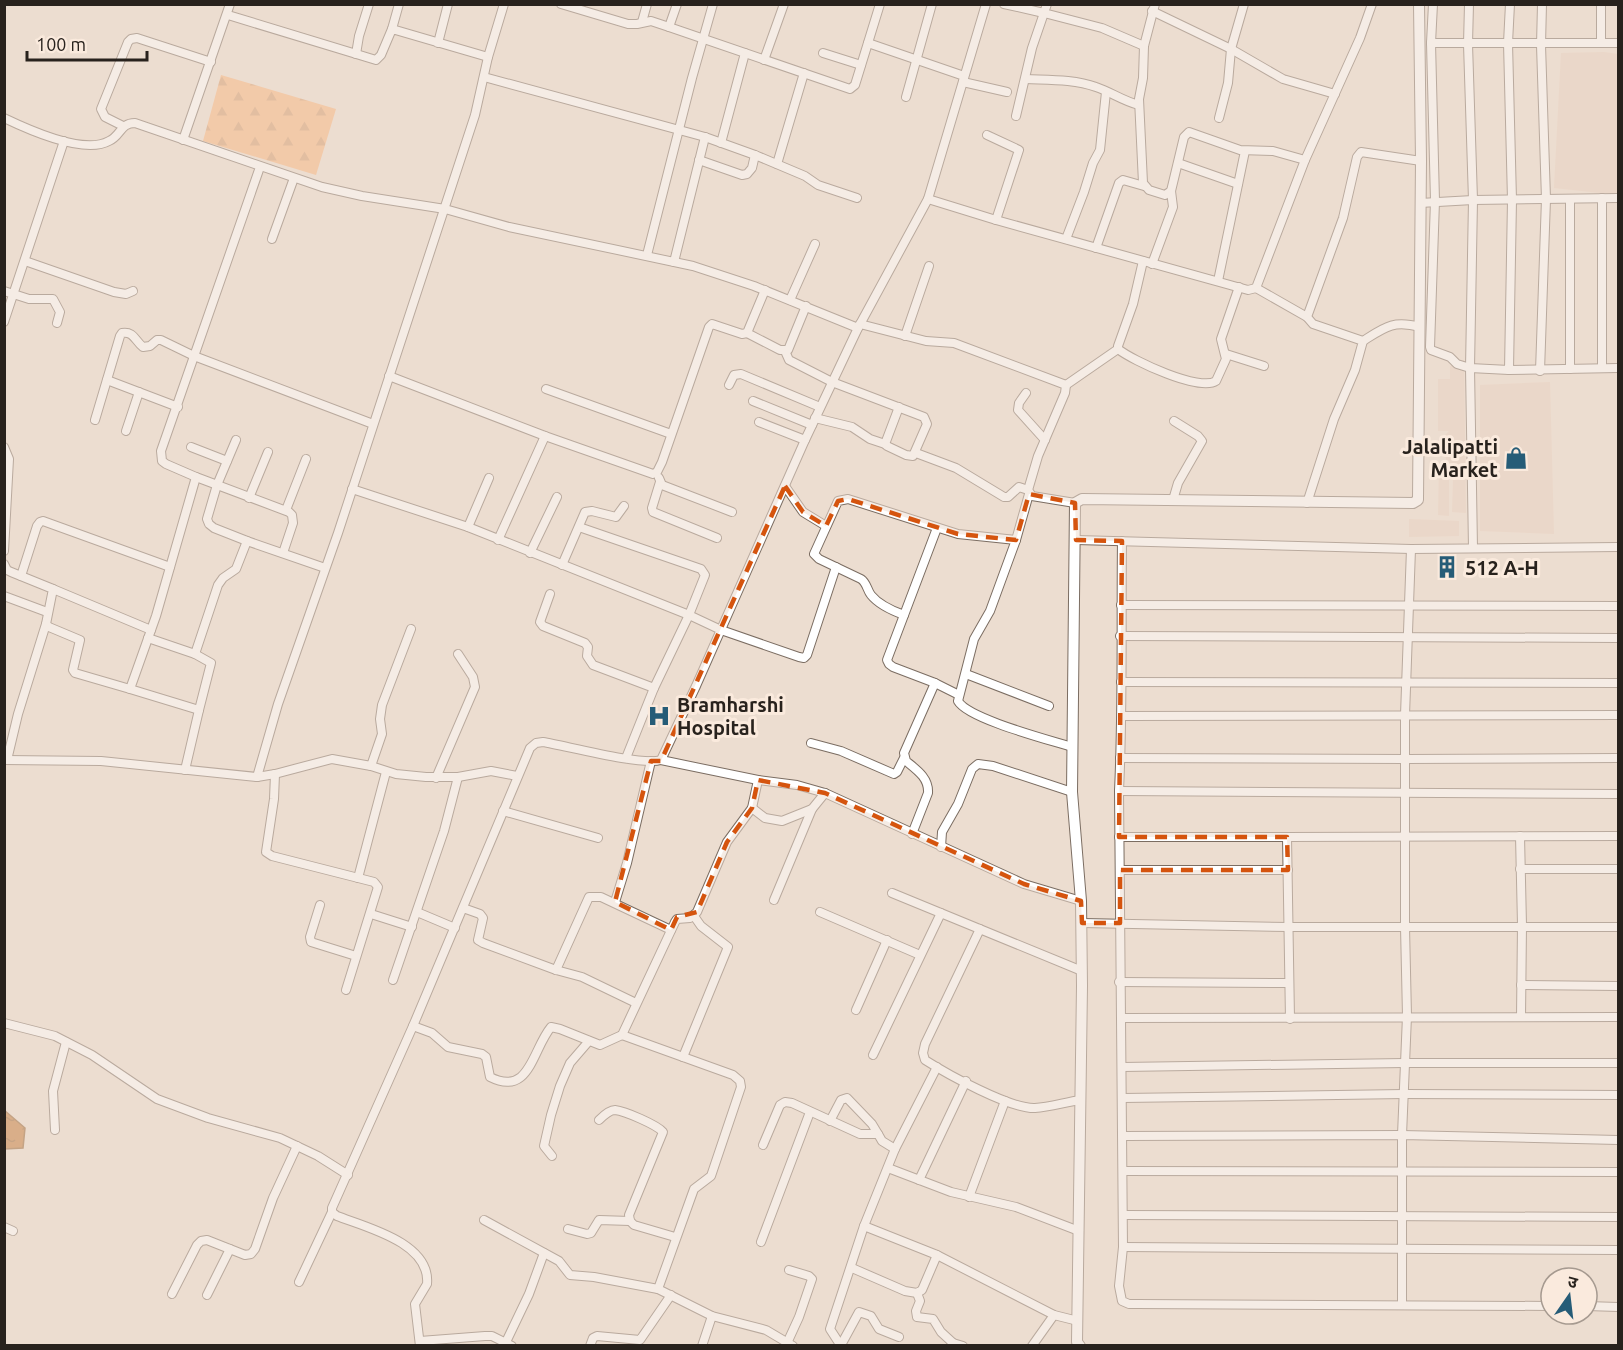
<svg xmlns="http://www.w3.org/2000/svg" width="1623" height="1350" font-family="Ubuntu,'Noto Sans Devanagari',sans-serif">
  <style>
    .built { fill: #e7d1c0 }
    .forest { fill: url(#forest-firs) }
    .water { fill: url(#water-ripples); stroke: #925e2c; stroke-width: 1.5 }
    .lines { fill: none; stroke-linecap: round; stroke-linejoin: round }
    .minor-casing { stroke: #7b6d62; stroke-width: 10 }
    .tertiary-casing { stroke: #7b6d62; stroke-width: 12 }
    .minor { stroke: #fff; stroke-width: 8 }
    .tertiary { stroke: #fff; stroke-width: 10 }
    .marked { fill: none; stroke: #d5540e; stroke-width: 4.5; stroke-dasharray: 12 8; stroke-linejoin: round }
    .labels { text-anchor: middle; dominant-baseline: central; stroke-width: 6; stroke-linejoin: round; paint-order: stroke }
    .poi-label { font-size: 20px; font-weight: bold; fill: #28221d; stroke: #faeadd; text-anchor: start }
  </style>
  <defs>
    <pattern id="forest-firs" width="22" height="20" patternUnits="userSpaceOnUse" patternTransform="scale(1.5)"><rect width="22" height="20" fill="#f9b37a"/><path d="M5 1l3.5 6h-7zM16 11l3.5 6h-7z" fill="#d59a69"/></pattern>
    <pattern id="water-ripples" width="26" height="14" patternUnits="userSpaceOnUse" patternTransform="scale(1.5)"><rect width="26" height="14" fill="#c07733"/><path d="M2 4q2-2 4 0t4 0M15 11q2-2 4 0t4 0" fill="none" stroke="#9c612b"/></pattern>
  </defs>
  <rect width="100%" height="100%" fill="#ecddd0"/>
  <g class="built">
    <polygon points="1604,52 1618,54 1618,193 1600,193 1554,188 1561,53"/>
    <polygon points="1464,360 1466,513 1452,512 1453,481 1449,470 1449,516 1438,515 1439,465 1447,464 1442,438 1449,431 1438,431 1438,379 1450,379 1450,366"/>
    <polygon points="1550,382 1554,534 1480,531 1480,385"/>
    <polygon points="1409,519 1459,521 1459,536 1409,537"/>
  </g>
  <polygon class="forest" points="221,75 336,109 316,175 203,141"/>
  <polygon class="water" points="4,1110 25,1128 23,1148 5,1149"/>
  <g class="lines">
    <g class="minor-casing">
      <g id="minor">
        <polyline points="561,4 628,24 637,24 651,21 669,27 850,89 855,85 880,4"/>
        <polyline points="1004,4 1044,13 1032,48 1016,116"/>
        <polyline points="1047,4 1044,13 1102,28 1144,46"/>
        <polyline points="1155,4 1144,46 1143,78 1139,99 1143,183 1149,190 1165,195 1171,191 1184,137 1189,132 1240,150 1273,151 1305,160"/>
        <polyline points="1433,4 1431,43 1435,201 1430,347 1431,350 1450,357 1457,364 1470,368 1509,370 1512,200 1508,43 1510,4"/>
        <polyline points="1469,4 1468,44 1473,200 1470,368 1473,548"/>
        <polyline points="1152,11 1231,49 1283,79 1335,94"/>
        <polyline points="228,15 376,60 381,55 392,29 488,57"/>
        <polyline points="642,22 647,4"/>
        <polyline points="669,27 677,4"/>
        <polyline points="392,29 399,4"/>
        <polyline points="438,43 448,4"/>
        <polyline points="868,43 964,76"/>
        <polyline points="1431,43 1618,43"/>
        <polyline points="1601,43 1601,4"/>
        <polyline points="823,53 861,65"/>
        <polyline points="356,54 359,36 369,4"/>
        <polyline points="764,60 784,4"/>
        <polyline points="484,77 705,137 755,155 805,176 818,185 857,198"/>
        <path d="M1026,79C1049,80 1074,79 1096,87C1111,92 1123,101 1139,105"/>
        <polyline points="963,82 1007,92"/>
        <polyline points="906,97 932,4"/>
        <path d="M4,118C29,130 84,155 109,141C121,136 120,123 135,123L322,187L362,196L445,209L509,227L693,266L754,286L858,328"/>
        <polyline points="1219,118 1228,83 1231,49 1244,4"/>
        <polyline points="123,126 105,117 101,109 128,42 131,39 137,38 211,62"/>
        <polyline points="987,135 1019,150 996,220"/>
        <polyline points="183,140 230,4"/>
        <polyline points="721,143 745,53"/>
        <polyline points="699,160 742,175 747,174 752,168 755,155"/>
        <polyline points="1178,163 1238,184"/>
        <polyline points="777,164 804,73"/>
        <polyline points="1602,198 1602,368"/>
        <polyline points="928,199 986,4"/>
        <polyline points="1420,203 1473,200 1618,198"/>
        <polyline points="272,239 294,178"/>
        <polyline points="1066,239 1084,192 1093,163 1100,150 1106,92"/>
        <polyline points="1096,248 1119,183 1123,180 1144,186"/>
        <polyline points="647,255 692,78 713,4"/>
        <polyline points="25,261 114,292 126,294 133,291"/>
        <path d="M1143,261L1133,304L1118,346V349C1133,361 1200,392 1216,381L1226,359L1221,339L1239,287"/>
        <polyline points="674,262 705,137"/>
        <polyline points="1152,264 1173,207 1171,191"/>
        <polyline points="1218,281 1245,151"/>
        <polyline points="1256,288 1307,317"/>
        <polyline points="4,291 29,299 53,299 60,312 57,323"/>
        <polyline points="790,300 815,244"/>
        <polyline points="4,322 64,141"/>
        <polyline points="860,324 926,341 954,343 1066,385 1065,393 1038,456 1028,490 1032,496 1075,503"/>
        <polyline points="747,333 780,350 788,350 806,306"/>
        <polyline points="905,336 929,266"/>
        <path d="M1363,341C1385,327 1393,320 1420,327"/>
        <polyline points="785,351 789,360 832,382 924,417 927,424 913,456 906,455 887,446 885,444 899,407"/>
        <polyline points="1226,354 1264,366"/>
        <polyline points="1570,369 1570,199"/>
        <polyline points="1509,370 1618,368"/>
        <polyline points="1540,371 1546,199 1541,45 1542,4"/>
        <polyline points="389,376 545,436 653,474 657,472 662,462 709,327 712,324 742,334 747,333 765,290"/>
        <polyline points="107,380 178,407"/>
        <polyline points="729,385 734,375 741,374 820,407"/>
        <polyline points="1066,385 1118,349"/>
        <polyline points="546,389 671,434"/>
        <polyline points="1026,393 1019,403 1018,410 1045,440"/>
        <polyline points="753,401 812,425"/>
        <polyline points="815,418 852,427 870,439 885,444"/>
        <path d="M95,420L120,336L122,333C134,331 135,341 143,347L150,346L157,340H161L194,356L373,424"/>
        <polyline points="759,422 805,440"/>
        <polyline points="126,431 139,392"/>
        <polyline points="236,440 217,485 207,519 209,524 214,528 247,541 325,568"/>
        <polyline points="4,447 9,459 4,551"/>
        <polyline points="191,447 227,461"/>
        <polyline points="916,453 956,468 1004,497 1008,497 1019,487 1028,490"/>
        <polyline points="196,477 289,512 292,515 293,523 283,553"/>
        <polyline points="659,478 662,485 732,512"/>
        <polyline points="660,482 652,508 653,512 717,538"/>
        <polyline points="785,486 803,512 826,526"/>
        <polyline points="352,489 468,527 689,615 721,630 799,657 804,658 807,655 836,567"/>
        <path d="M1029,494L1016,540L990,611L974,639L958,701C968,719 1050,740 1072,747"/>
        <polyline points="249,498 268,452"/>
        <polyline points="1173,500 1178,483 1202,441 1198,436 1174,421"/>
        <polyline points="1307,503 1334,419 1355,370 1363,341 1313,324 1307,317 1343,218 1357,157 1361,152 1421,161"/>
        <polyline points="286,510 306,459"/>
        <polyline points="468,527 489,478"/>
        <polyline points="579,527 701,569 705,575 689,615 654,688 626,758"/>
        <polyline points="937,528 887,660 889,664 893,667 935,683 959,695"/>
        <polyline points="498,540 545,436"/>
        <polyline points="1076,540 1411,549 1618,547"/>
        <path d="M1122,541C1121,625 1123,708 1119,791L1123,1247L1119,1286L1122,1301L1129,1304H1137L1551,1306"/>
        <polyline points="530,553 557,497"/>
        <polyline points="4,564 7,570 11,572 53,589 46,624 49,627 80,640 73,670 75,673 130,689"/>
        <polyline points="562,565 585,512 592,511 616,517 624,506"/>
        <polyline points="21,576 37,526 40,522 43,521 170,567"/>
        <polyline points="53,589 151,630"/>
        <polyline points="550,594 540,622 543,626 585,643 588,647 587,656 593,665 654,688"/>
        <polyline points="4,596 47,612"/>
        <polyline points="1121,605 1618,606"/>
        <path d="M904,615C893,611 879,605 871,595C867,590 867,583 861,579L819,559L814,554L838,501L848,499L958,534L1016,540"/>
        <polyline points="1120,636 1618,638"/>
        <polyline points="148,638 195,654 211,663 199,710"/>
        <polyline points="195,654 218,585 223,578 236,569 247,541"/>
        <polyline points="966,674 1049,706"/>
        <polyline points="1121,682 1618,683"/>
        <polyline points="1122,716 1618,715"/>
        <polyline points="811,743 841,751 894,774 897,772 904,758"/>
        <polyline points="1120,758 1406,759 1618,758"/>
        <polyline points="4,760 101,761 257,777 275,774 332,759 371,766 396,774 426,777 458,777 491,771 517,776"/>
        <polyline points="7,760 18,714 46,624"/>
        <polyline points="661,760 758,780 797,785 825,793 1024,884 1081,901"/>
        <polyline points="371,766 382,734 380,719 382,705 411,629"/>
        <polyline points="185,770 199,710 130,689 156,616 196,477 166,464 162,461 161,451 260,167"/>
        <polyline points="275,774 274,799 266,852 272,856 374,882 378,887 346,990"/>
        <polyline points="257,777 278,704 338,533 475,115 488,57 504,4"/>
        <polyline points="436,778 475,687 473,677 458,654"/>
        <polyline points="1119,791 1618,794"/>
        <polyline points="752,808 765,818 782,821 812,809 825,793"/>
        <polyline points="503,811 598,838"/>
        <path d="M912,834L928,793C929,778 917,770 906,761L904,753L935,683"/>
        <polyline points="1520,836 1522,925 1521,1017"/>
        <polyline points="1119,837 1287,837"/>
        <polyline points="941,847 942,832 958,804 972,769 978,764 993,766 1072,792"/>
        <polyline points="1520,869 1618,869"/>
        <polyline points="1120,870 1288,870"/>
        <polyline points="358,878 386,772"/>
        <polyline points="892,893 1082,971"/>
        <polyline points="774,900 812,809"/>
        <polyline points="615,902 627,863 651,761"/>
        <polyline points="320,905 310,937 311,942 356,956"/>
        <polyline points="463,908 480,914 483,918 478,940 483,943 556,970 582,977 636,1003"/>
        <polyline points="417,912 455,928"/>
        <polyline points="820,912 920,955"/>
        <polyline points="371,914 412,927"/>
        <polyline points="1082,923 1289,927 1618,927"/>
        <path d="M980,929L925,1044L923,1053L925,1060C947,1074 1010,1109 1035,1108C1050,1107 1066,1102 1081,1100"/>
        <polyline points="556,970 589,897 601,897 671,930"/>
        <polyline points="393,980 444,831 458,777"/>
        <polyline points="1119,982 1289,983"/>
        <polyline points="1521,985 1618,986"/>
        <polyline points="856,1010 887,940"/>
        <polyline points="1122,1018 1618,1017"/>
        <polyline points="1290,1019 1287,837 1618,836"/>
        <polyline points="4,1023 55,1036 92,1055 157,1099 208,1118 280,1138 318,1156 348,1175"/>
        <path d="M413,1026L432,1033L448,1047L482,1054L486,1057L490,1077C530,1097 532,1050 551,1027L560,1029L600,1045L622,1035L675,922L677,919L690,918L697,912L727,842L752,808L758,780"/>
        <polyline points="622,1035 733,1075 740,1081 741,1087 711,1176 694,1189 658,1289"/>
        <polyline points="873,1055 941,913"/>
        <polyline points="683,1057 728,947 701,926 694,916"/>
        <polyline points="1122,1067 1404,1063 1618,1063"/>
        <polyline points="1123,1098 1404,1094 1618,1095"/>
        <path d="M599,1120C603,1116 609,1110 615,1110C625,1111 657,1125 663,1132L629,1215L630,1221L634,1225L675,1237"/>
        <polyline points="830,1121 841,1100 847,1098 872,1124 878,1134"/>
        <polyline points="55,1130 53,1091 66,1042"/>
        <polyline points="1123,1136 1402,1135 1618,1140"/>
        <polyline points="763,1145 780,1105 785,1102 792,1103 860,1134 878,1134 882,1141 895,1149"/>
        <polyline points="552,1156 544,1146 551,1115 560,1086 570,1063 589,1041"/>
        <polyline points="888,1168 951,1192 1016,1207 1079,1231"/>
        <polyline points="1123,1171 1618,1172"/>
        <polyline points="919,1180 966,1081"/>
        <polyline points="969,1197 1005,1101"/>
        <polyline points="1123,1215 1618,1217"/>
        <polyline points="484,1220 559,1261 570,1275 594,1277 658,1289 712,1316 766,1330 793,1346"/>
        <polyline points="864,1226 937,1255 1054,1315 1078,1321"/>
        <polyline points="4,1227 13,1231"/>
        <polyline points="568,1229 587,1234 591,1233 599,1220 630,1221"/>
        <polyline points="761,1242 810,1112"/>
        <polyline points="1123,1247 1618,1250"/>
        <polyline points="852,1268 905,1291 917,1293 922,1290 937,1255"/>
        <polyline points="299,1282 332,1212"/>
        <polyline points="917,1293 920,1301 916,1311 917,1317 933,1319 941,1332 953,1343"/>
        <polyline points="172,1294 197,1245 201,1241 207,1240 245,1255 251,1254 255,1249 273,1198 297,1146"/>
        <polyline points="207,1295 230,1249"/>
        <polyline points="1402,1304 1402,1135 1407,1016 1405,927 1405,715 1411,549"/>
        <polyline points="1587,1306 1618,1307"/>
        <polyline points="420,1341 485,1336 492,1336 512,1346"/>
        <polyline points="788,1341 799,1317 812,1279 809,1276 789,1270"/>
        <polyline points="506,1342 529,1294 544,1253"/>
        <polyline points="841,1345 859,1312 871,1316 879,1329 899,1337"/>
        <path d="M420,1346L415,1304L427,1284C431,1243 366,1227 337,1216L332,1212V1208L413,1026L530,748L536,743L543,742C567,746 641,766 661,760L696,686L805,440L858,328L928,199L996,220L1248,290L1256,288L1305,160L1360,38L1372,4"/>
        <polyline points="590,1346 593,1338 597,1336 640,1340 671,1295"/>
        <polyline points="702,1346 712,1316"/>
        <polyline points="841,1346 830,1329 864,1226 895,1149 937,1067"/>
        <polyline points="951,1346 953,1343 963,1346"/>
        <polyline points="1032,1346 1054,1315"/>
      </g>
    </g>
    <g class="tertiary-casing">
      <polyline id="tertiary" points="1080,1346 1077,1342 1082,986 1081,901 1072,792 1075,503 1082,499 1413,503 1418,500 1421,161 1419,4"/>
    </g>
    <use href="#minor" class="minor"/>
    <use href="#tertiary" class="tertiary"/>
  </g>
  <path d="M0 0H1623V1350H0ZM785,486L803,512L826,526L838,501L848,499L958,534L1016,540L1029,494L1075,503L1076,540L1122,541L1119,837H1287L1288,870H1120V923H1082L1081,901L1024,884L825,793L758,780L752,808L727,842L697,912L677,917L671,930L615,902L651,761H661Z" fill="#ecddd0" fill-opacity=".55" fill-rule="evenodd"/>
  <path class="marked" d="M785,486L803,512L826,526L838,501L848,499L958,534L1016,540L1029,494L1075,503L1076,540L1122,541L1119,837H1287L1288,870H1120V923H1082L1081,901L1024,884L825,793L758,780L752,808L727,842L697,912L677,917L671,930L615,902L651,761H661Z"/>
  <defs>
    <g id="shop-bare" transform="scale(1.8)"><path d="M-5-2.5h2.3a2.7 3.5 0 0 1 5.4 0H5L5.5 6h-11ZM-1.5-2.5h3a1.5 2.3 0 0 0-3 0Z" fill="#265c77" stroke="#faeadd" stroke-width="2.5" paint-order="stroke"/></g>
    <g id="building-bare" transform="scale(1.8)"><path d="M-4-6H4V6H1V3H-1V6H-4ZM-2.5-4.3h1.7v1.8h-1.7ZM.8-4.3h1.7v1.8H.8ZM-2.5-1h1.7V.8h-1.7ZM.8-1h1.7V.8H.8Z" fill="#265c77" stroke="#faeadd" stroke-width="2.5" paint-order="stroke"/></g>
    <g id="hospital-bare" transform="scale(1.8)"><path d="M-5-5h3v3.5h4V-5h3V5h-3V1.5h-4V5h-3Z" fill="#265c77" stroke="#faeadd" stroke-width="2.5" paint-order="stroke"/></g>
  </defs>
  <g fill-rule="evenodd">
    <use href="#shop-bare" x="1516" y="458"/>
    <use href="#building-bare" x="1447" y="567"/>
    <use href="#hospital-bare" x="659" y="716"/>
  </g>
  <g class="labels">
    <g class="poi-label">
      <text x="1498" y="446" text-anchor="end">Jalalipatti<tspan x="1498" dy="23">Market</tspan></text>
      <text x="1465" y="567">512 A-H</text>
      <text x="677" y="704">Bramharshi<tspan x="677" dy="23">Hospital</tspan></text>
    </g>
  </g>
  <rect width="1623" height="1350" fill="none" stroke="#28221d" stroke-width="12"/>
  <g transform="translate(1569 1296) rotate(14)"><circle r="28" fill="#faeadd" stroke="#a69a90" stroke-width="1.5"/>
  <path d="M0-4.5L10 22L0 15L-10 22Z" fill="#265c77"/>
  <text y="-9" font-size="16" font-weight="bold" text-anchor="middle" fill="#28221d">उ</text>
  </g>
  <path d="M27 51v9h120v-9" fill="none" stroke="#28221d" stroke-width="3"/>
  <text x="36" y="51" font-size="18" fill="#28221d" stroke="#faeadd" stroke-width="4.5" paint-order="stroke">100 m</text>
</svg>
